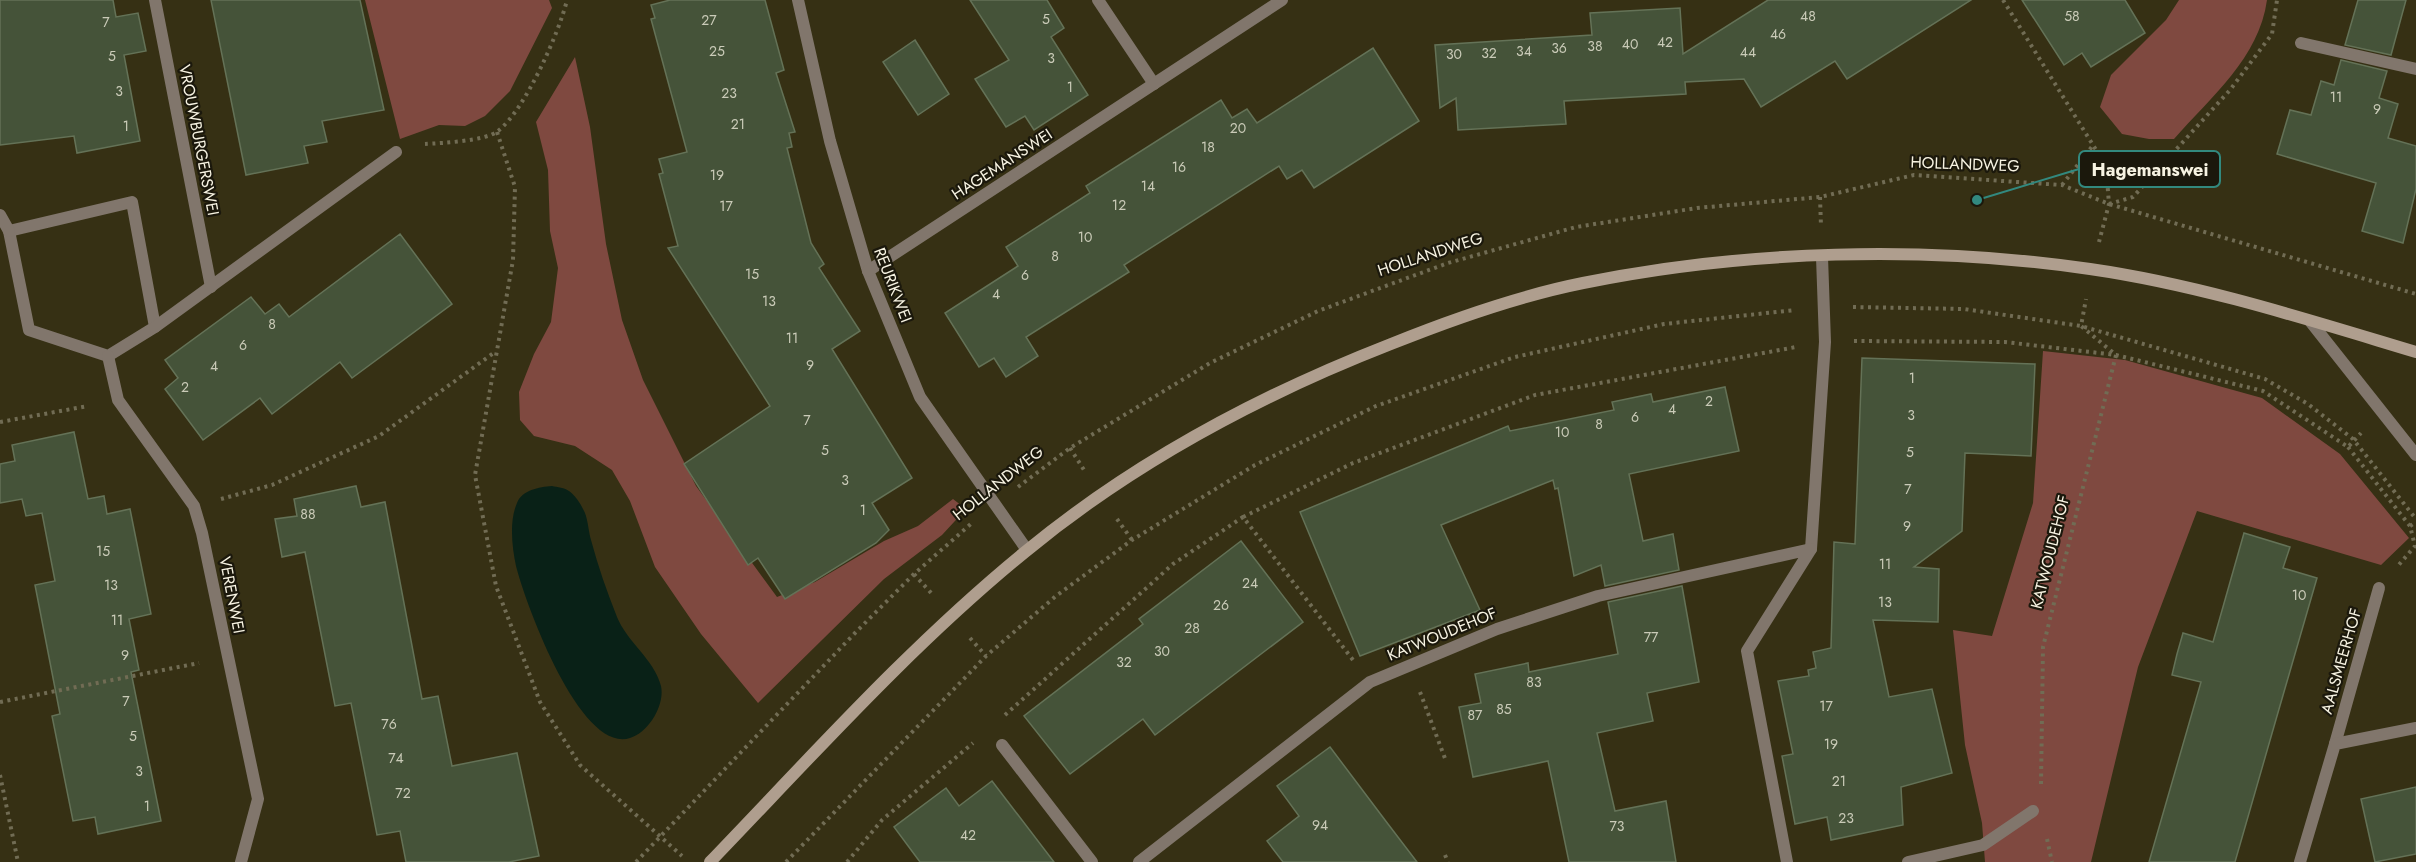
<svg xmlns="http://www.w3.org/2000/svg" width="2416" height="862" font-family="Jost,sans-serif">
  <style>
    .green { fill: #7f4940 }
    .water { fill: #092117 }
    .building { fill: #455339; stroke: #647257; stroke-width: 1.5 }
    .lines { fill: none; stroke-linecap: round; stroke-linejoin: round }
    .path { stroke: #716c54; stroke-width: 4; stroke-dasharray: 3 4.5; stroke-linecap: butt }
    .lane { stroke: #81766c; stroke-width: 12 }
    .street { stroke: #81766c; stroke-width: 12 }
    .secondary { stroke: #af9e8e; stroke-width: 12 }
    .labels { text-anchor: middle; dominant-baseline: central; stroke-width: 4.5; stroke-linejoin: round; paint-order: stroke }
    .number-label { font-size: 14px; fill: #cacbb8 }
    .street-label { font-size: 16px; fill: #f7f3e2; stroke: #1b180c }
    .leader { fill: none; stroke: #32897f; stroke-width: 2 }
    .callout-dot { fill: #32897f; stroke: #1b180c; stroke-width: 2 }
    .callout { fill: #1b180c; stroke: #32897f; stroke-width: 2 }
    .callout-label { font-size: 18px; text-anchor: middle; font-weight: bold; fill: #f7f3e2 }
  </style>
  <rect width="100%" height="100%" fill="#363014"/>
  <g class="green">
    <polygon points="365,0 549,0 552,8 510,91 485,116 465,126 439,125 400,139"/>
    <path d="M2179,0H2267C2259,58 2211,97 2174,139H2149L2122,134L2100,107L2111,75L2166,20Z"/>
    <polygon points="575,57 590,127 606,244 622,320 643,380 696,486 777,597 815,582 884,541 918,526 953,499 966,509 942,535 884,579 758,703 701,634 655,567 630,501 612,470 575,446 534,436 520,420 519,392 534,354 551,322 558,268 550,231 548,170 536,122"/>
    <polygon points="2043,351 2125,360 2262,398 2340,454 2409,538 2381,565 2197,511 2138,667 2091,862 1985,862 1982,823 1965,745 1953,630 1992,636 2033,503"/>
  </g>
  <path class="water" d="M552,486C557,487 565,488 569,491C574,494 581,504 583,509C588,517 588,530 591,540C598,566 607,592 617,617C627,642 654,659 661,686C665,705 649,732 630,738C580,754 525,602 516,566C512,547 509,521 517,503C522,490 539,487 552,486Z"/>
  <g class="building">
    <polygon points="0,0 113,0 116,17 138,13 146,51 124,55 140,141 77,153 74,136 0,145"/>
    <polygon points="211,0 360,0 384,110 322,121 327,142 304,146 308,163 246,175"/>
    <polygon points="670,0 765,0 784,70 776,73 795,132 789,133 792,147 787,148 811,243 824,264 819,268 860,331 832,349 912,478 872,503 889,530 876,543 785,599 758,558 748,565 684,464 770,406 668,248 678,246 659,174 663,173 659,159 687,152 651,19 655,18 651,5"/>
    <polygon points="970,0 1047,0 1064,28 1051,37 1088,95 1034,130 1025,116 1006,127 975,79 1009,60"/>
    <polygon points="1768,0 1971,0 1847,79 1835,61 1761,107 1744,79 1685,82 1686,94 1564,101 1566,124 1458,130 1456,98 1440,108 1435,45 1592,35 1590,13 1680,8 1683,54"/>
    <polygon points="2022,0 2125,0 2145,33 2091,67 2082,53 2064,65"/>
    <polygon points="2358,0 2406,0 2391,55 2345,45"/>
    <polygon points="915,40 949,94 918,115 883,62"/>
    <polygon points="1373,48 1419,121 1314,188 1302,170 1287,179 1279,166 1124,265 1129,272 1026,337 1038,356 1006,377 994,358 979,367 945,313 1018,266 1006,247 1090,193 1086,186 1221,100 1232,118 1247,109 1257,123"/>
    <polygon points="2341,60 2387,71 2379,98 2398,104 2388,138 2416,146 2416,189 2403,243 2362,231 2376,183 2277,154 2290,110 2311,115 2321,81 2334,85"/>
    <polygon points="400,234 452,304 352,378 340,362 272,414 260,398 203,440 165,389 178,378 165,360 251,297 265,314 279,304 289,317"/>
    <polygon points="1862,358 2035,364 2031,456 1965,453 1962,531 1914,567 1939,569 1938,622 1873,620 1889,697 1932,689 1952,773 1901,787 1903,825 1831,840 1827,817 1795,824 1782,756 1793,754 1778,681 1809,676 1808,670 1816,668 1813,652 1831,648 1834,542 1855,544"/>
    <polygon points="1725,387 1739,451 1629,474 1643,541 1673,534 1679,570 1605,586 1601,565 1574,576 1558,488 1555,489 1553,480 1441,525 1480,610 1360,656 1300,512 1508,426 1510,431 1614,410 1612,402 1651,394 1653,402"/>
    <polygon points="74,432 88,499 104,496 107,514 130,509 151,614 129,619 139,670 131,672 161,821 98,834 95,817 73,821 52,716 60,714 35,585 55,581 42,513 26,516 22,499 0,503 0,464 15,461 12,445"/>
    <polygon points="356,486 361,507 385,502 422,699 438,696 452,766 517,753 539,856 509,862 406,862 400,831 377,835 351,703 335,706 305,552 282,557 275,519 297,516 294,499"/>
    <polygon points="2244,533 2290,547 2283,568 2317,578 2277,716 2235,862 2149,862 2201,682 2172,675 2177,654 2183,633 2213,642"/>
    <polygon points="1241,541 1303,622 1155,735 1143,719 1070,774 1024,716 1143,624 1139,619"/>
    <polygon points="1682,586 1699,682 1647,693 1653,721 1597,733 1615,811 1666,801 1676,862 1569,862 1548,761 1473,777 1459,707 1481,703 1475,674 1528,663 1529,672 1618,654 1608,602"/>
    <polygon points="1330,747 1388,824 1417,862 1283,862 1267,841 1299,816 1277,786"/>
    <polygon points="992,781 1054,862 920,862 894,827 946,788 959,806"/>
    <polygon points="2416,787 2416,854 2375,862 2361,799"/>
  </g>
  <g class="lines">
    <g class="path">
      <polyline points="2003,0 2106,166 2109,204 2099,242"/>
      <polyline points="497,132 515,187 513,260 475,475 496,586 540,702 580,765 682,856"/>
      <path d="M425,144C443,143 485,141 498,131C525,110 559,33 567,0"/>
      <polyline points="2062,185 2094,144"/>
      <polyline points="1820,197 1821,226"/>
      <polyline points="2109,204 2133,197 2230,90 2272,34 2277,0"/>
      <polyline points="1853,307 1964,309 2081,326 2265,379 2308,404 2353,439 2416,519"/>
      <polyline points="1854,341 2005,342 2116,355 2263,391 2348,447 2361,433"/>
      <polyline points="0,422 88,406"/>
      <polyline points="2348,447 2410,526 2415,546 2397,567"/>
      <polyline points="1070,448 1084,470"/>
      <polyline points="1018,487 1070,448 1210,363 1318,311 1448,263 1576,227 1697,208 1820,197 1914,175 2062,185 2109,204 2416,294"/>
      <polyline points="221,499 272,485 379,436 495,352"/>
      <polyline points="1243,517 1353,463 1535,395 1796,347"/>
      <polyline points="1117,519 1132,540"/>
      <polyline points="2410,526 2416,522"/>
      <polyline points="914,574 932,594"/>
      <polyline points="970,638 986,656"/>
      <polyline points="1420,692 1446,761"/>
      <polyline points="0,702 199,663"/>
      <polyline points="1005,715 1173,564 1243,517 1353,660"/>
      <polyline points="0,775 18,862"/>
      <polyline points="2041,784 2043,647 2116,355 2081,326 2086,299"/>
      <polyline points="2047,839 2052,862"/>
      <polyline points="1445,855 1448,862"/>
      <polyline points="636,862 855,633 914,574 972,523"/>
      <polyline points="786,862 986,656 1056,596 1132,540 1255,465 1376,406 1515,357 1664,324 1795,310"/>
      <polyline points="847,862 882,820 973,743"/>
    </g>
    <polyline class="lane" points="2310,321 2416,455"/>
    <g class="street">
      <polyline points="155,0 211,287"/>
      <polyline points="798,0 830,141 868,271 920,397 1027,550"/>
      <polyline points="1098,0 1154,84"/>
      <polyline points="2301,43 2416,69"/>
      <polygon points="132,202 155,327 108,356 29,330 9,231"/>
      <polyline points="0,215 9,231"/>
      <polyline points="868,271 1282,0"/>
      <polyline points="155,327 396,152"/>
      <polyline points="108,356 118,400 194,506 202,533 258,799 241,862"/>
      <polyline points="1811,549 1825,342 1822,257"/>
      <polyline points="2335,744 2379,588"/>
      <polyline points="1002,745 1092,862"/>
      <polyline points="1139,862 1370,682 1497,629 1598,596 1811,549 1747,651 1787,862"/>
      <polyline points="1908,862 1983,845 2033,811"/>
      <polyline points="2300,862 2335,744 2416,728"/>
    </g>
    <path class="secondary" d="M710,862C812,756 911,645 1025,552C1134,462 1260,395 1391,344C1453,319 1518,296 1583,283C1745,250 1926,245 2090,269C2201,285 2309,320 2416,352"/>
  </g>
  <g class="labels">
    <g class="number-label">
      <text x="1808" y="16">48</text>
      <text x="2072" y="16">58</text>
      <text x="1046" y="19">5</text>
      <text x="709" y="20">27</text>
      <text x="106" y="22">7</text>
      <text x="1778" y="34">46</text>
      <text x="1665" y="42">42</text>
      <text x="1630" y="44">40</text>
      <text x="1595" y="46">38</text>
      <text x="1559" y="48">36</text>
      <text x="717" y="51">25</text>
      <text x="1524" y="51">34</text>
      <text x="1748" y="52">44</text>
      <text x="1489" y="53">32</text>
      <text x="1454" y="54">30</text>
      <text x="112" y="56">5</text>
      <text x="1051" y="58">3</text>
      <text x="1070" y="87">1</text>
      <text x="119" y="91">3</text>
      <text x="729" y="93">23</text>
      <text x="2336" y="97">11</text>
      <text x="2377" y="109">9</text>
      <text x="738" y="124">21</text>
      <text x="126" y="126">1</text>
      <text x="1238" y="128">20</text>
      <text x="1208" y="147">18</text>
      <text x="1179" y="167">16</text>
      <text x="717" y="175">19</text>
      <text x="1148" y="186">14</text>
      <text x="1119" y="205">12</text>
      <text x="726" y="206">17</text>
      <text x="1085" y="237">10</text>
      <text x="1055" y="256">8</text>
      <text x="752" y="274">15</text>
      <text x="1025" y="275">6</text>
      <text x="996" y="294">4</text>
      <text x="769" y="301">13</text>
      <text x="272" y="324">8</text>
      <text x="792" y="338">11</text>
      <text x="243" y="345">6</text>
      <text x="810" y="365">9</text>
      <text x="214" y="366">4</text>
      <text x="1912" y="378">1</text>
      <text x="185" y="387">2</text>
      <text x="1709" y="401">2</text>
      <text x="1672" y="409">4</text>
      <text x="1911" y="415">3</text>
      <text x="1635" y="417">6</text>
      <text x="807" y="420">7</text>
      <text x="1599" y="424">8</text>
      <text x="1562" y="432">10</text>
      <text x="825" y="450">5</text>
      <text x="1910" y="452">5</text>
      <text x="845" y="480">3</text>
      <text x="1908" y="489">7</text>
      <text x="863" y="510">1</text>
      <text x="308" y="514">88</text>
      <text x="1907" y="526">9</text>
      <text x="103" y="551">15</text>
      <text x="1885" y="564">11</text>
      <text x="1250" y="583">24</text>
      <text x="111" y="585">13</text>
      <text x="2299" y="595">10</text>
      <text x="1885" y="602">13</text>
      <text x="1221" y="605">26</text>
      <text x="117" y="620">11</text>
      <text x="1192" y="628">28</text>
      <text x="1651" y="637">77</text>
      <text x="1162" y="651">30</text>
      <text x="125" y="655">9</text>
      <text x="1124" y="662">32</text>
      <text x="1534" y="682">83</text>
      <text x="126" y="701">7</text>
      <text x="1826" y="706">17</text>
      <text x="1504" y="709">85</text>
      <text x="1475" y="715">87</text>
      <text x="389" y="724">76</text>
      <text x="133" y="736">5</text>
      <text x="1831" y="744">19</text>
      <text x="396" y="758">74</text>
      <text x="139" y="771">3</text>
      <text x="1839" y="781">21</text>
      <text x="403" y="793">72</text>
      <text x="147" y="806">1</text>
      <text x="1846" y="818">23</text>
      <text x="1320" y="825">94</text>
      <text x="1617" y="826">73</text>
      <text x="968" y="835">42</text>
    </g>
    <g class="street-label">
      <text transform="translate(199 140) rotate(79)">VROUWBURGERSWEI</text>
      <text transform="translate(1002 164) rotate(-33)">HAGEMANSWEI</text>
      <text transform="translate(1965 164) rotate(2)">HOLLANDWEG</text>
      <text transform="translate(1430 254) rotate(-18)">HOLLANDWEG</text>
      <text transform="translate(893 285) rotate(69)">REURIKWEI</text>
      <text transform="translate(998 483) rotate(-38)">HOLLANDWEG</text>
      <text transform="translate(2050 552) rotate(-76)">KATWOUDEHOF</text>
      <text transform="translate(232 595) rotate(79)">VERENWEI</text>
      <text transform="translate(1442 634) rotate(-22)">KATWOUDEHOF</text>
      <text transform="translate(2341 661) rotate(-74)">AALSMEERHOF</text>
    </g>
  </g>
  <path class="leader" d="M1977 200L2079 169"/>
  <circle class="callout-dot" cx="1977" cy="200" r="6"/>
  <rect class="callout" x="2079" y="151" width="141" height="36" rx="6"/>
  <g class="callout-label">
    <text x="2150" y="176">Hagemanswei</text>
  </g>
</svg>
